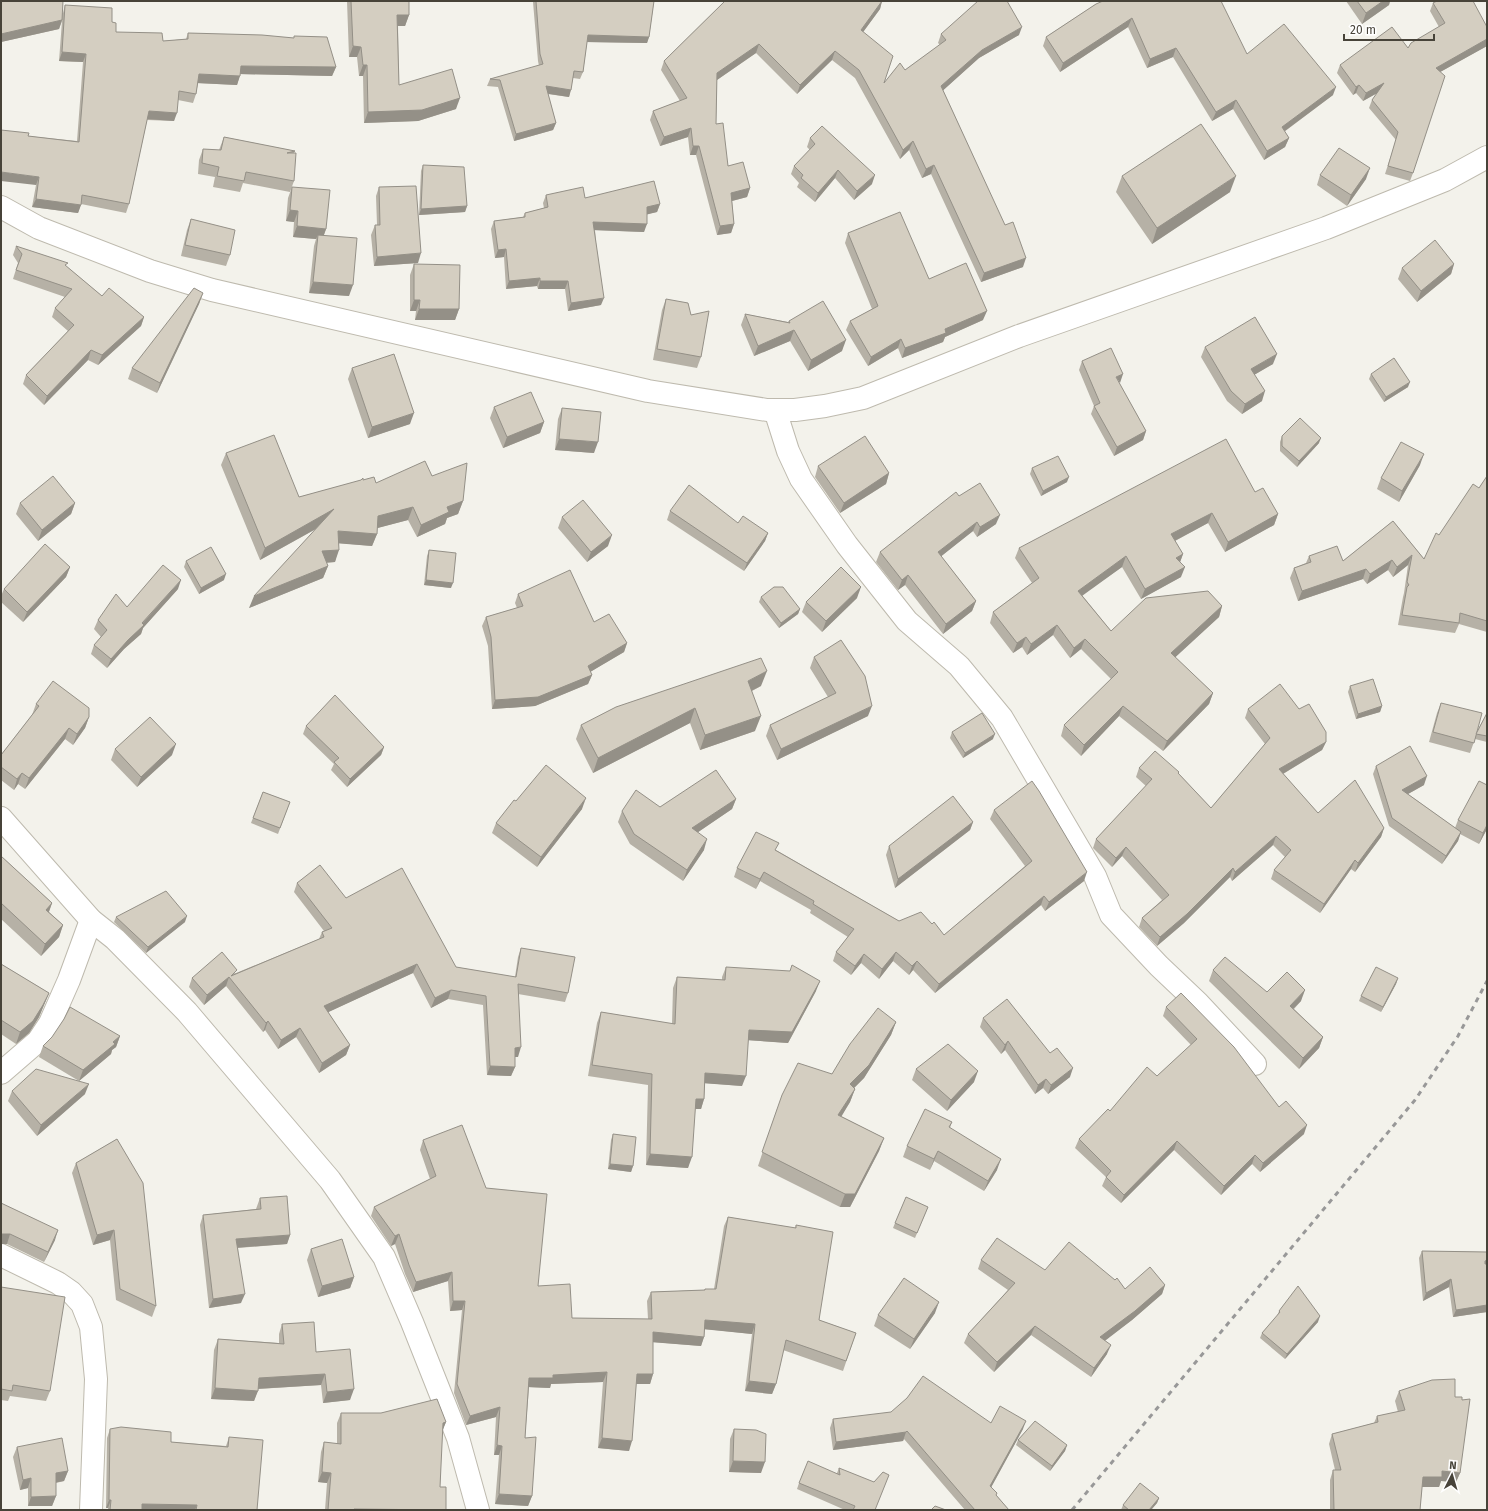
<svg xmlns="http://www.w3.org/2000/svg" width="1488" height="1511" font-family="'Fira Sans',sans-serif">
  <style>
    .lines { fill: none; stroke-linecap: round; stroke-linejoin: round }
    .minor-casing { stroke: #bebaae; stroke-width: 24 }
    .minor { stroke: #fff; stroke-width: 22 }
    .rail { stroke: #989898; stroke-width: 3; stroke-dasharray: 5 5; stroke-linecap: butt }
    .wall { fill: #b6b1a6 }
    .shaded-wall { fill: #949087 }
    .building { fill: #d4cec1; stroke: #949087 }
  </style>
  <rect width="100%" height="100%" fill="#f3f2eb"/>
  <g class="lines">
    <g class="minor-casing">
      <g id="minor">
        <polyline points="1,207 39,228 150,271 212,290 648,391 767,410 795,410 825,406 863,398 1019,336 1326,228 1445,180 1487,157"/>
        <polyline points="775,410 788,451 801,479 847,545 907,621 959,666 1002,718 1095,876 1111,915 1159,966 1198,1003 1255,1064"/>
        <polyline points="1,818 91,920 115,939 187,1012 330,1180 384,1257 412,1322 458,1438 478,1510"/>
        <polyline points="1,1073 38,1041 50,1023 69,980 91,920"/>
        <polyline points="1,1255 58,1283 71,1292 82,1304 91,1327 96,1379 91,1510"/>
      </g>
    </g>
    <use href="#minor" class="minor"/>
    <polyline class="rail" points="1072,1510 1415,1100 1458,1036 1487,981"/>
  </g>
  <g class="wall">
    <polygon points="1,1 63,13 65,5 112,22 116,32 163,41 186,39 188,33 294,38 294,36 336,67 332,76 240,74 237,85 198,83 196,94 193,103 178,100 174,121 147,120 129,204 126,213 81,204 78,213 32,207 36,185 28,136 77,141 83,62 59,61 62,21 59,29 1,42"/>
    <polygon points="347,1 409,1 409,15 405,26 398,26 399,85 456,109 418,121 364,123 363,76 359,76 357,57 349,57"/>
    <polygon points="534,1 654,1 649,37 647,43 587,42 583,72 580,79 573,78 569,97 548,94 556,123 553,130 514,141 498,87 487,86 490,79 539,66 538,61 533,2"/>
    <polygon points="725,1 882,1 880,9 863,32 884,83 905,70 940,45 938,43 941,34 1019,35 979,58 943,90 1023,267 981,282 931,174 922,178 909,150 900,159 855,78 832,60 797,94 756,53 717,80 716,124 728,166 750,188 747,197 732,201 734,224 731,233 717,235 696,155 690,155 688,137 660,146 650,120 653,111 680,101 661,70 664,61"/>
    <polygon points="1346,1 1390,1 1389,5 1362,24"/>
    <polygon points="1433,3 1487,46 1440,72 1413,173 1410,181 1385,174 1396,140 1369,108 1372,100 1377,93 1363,101 1356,93 1353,95 1337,73 1340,65 1408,48 1439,27 1430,11"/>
    <polygon points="1096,4 1333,95 1284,132 1289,138 1285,147 1264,160 1233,109 1212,121 1173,57 1147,68 1128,27 1060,72 1043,46 1046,37"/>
    <polygon points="224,137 295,151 294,153 294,181 290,192 243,183 240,192 213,187 215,177 198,174 199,160 203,149 219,150"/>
    <polygon points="810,138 872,184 854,200 835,178 815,202 797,187 799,183 791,174 794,166 810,150 807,147"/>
    <polygon points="423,165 467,206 465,212 419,215 421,171"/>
    <polygon points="1320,175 1366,179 1347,206 1317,185"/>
    <polygon points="1122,176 1230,192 1152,244 1116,192"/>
    <polygon points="292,187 326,229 324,235 349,296 309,293 314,246 316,239 293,237 294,222 286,221 288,198"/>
    <polygon points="379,187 418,263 374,266 371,235 375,225 377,225 376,196"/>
    <polygon points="546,195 585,198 660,204 657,212 647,214 644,232 595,230 601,305 568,311 565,289 538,289 537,286 506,289 504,257 495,258 491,229 494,221 523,217 525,213 544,208 543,203"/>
    <polygon points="191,219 230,255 226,266 181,256 187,230"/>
    <polygon points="848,233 929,279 983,320 945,337 943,342 902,358 898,348 868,366 846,330 850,321 872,309 845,243"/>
    <polygon points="16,246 67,267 102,296 144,317 141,326 98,365 88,360 44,405 23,384 26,375 68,331 52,317 55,308 65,297 13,279 18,263 13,255"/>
    <polygon points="414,264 459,309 455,320 415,320 416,311 410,311 410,275"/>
    <polygon points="1454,264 1451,274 1417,302 1398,279 1402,268"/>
    <polygon points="203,293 199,304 157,393 128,379 132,368"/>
    <polygon points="666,299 701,357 697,368 653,360 662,310"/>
    <polygon points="745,314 788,322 789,321 842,351 808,371 790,341 754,356 741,325"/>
    <polygon points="1205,347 1273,364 1254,375 1262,401 1242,414 1227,401 1201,357"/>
    <polygon points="1082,361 1119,383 1146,431 1143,440 1114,456 1091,414 1094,406 1079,370"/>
    <polygon points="352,368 410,424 368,438 348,379"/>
    <polygon points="1371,374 1408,387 1384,402 1369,379"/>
    <polygon points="494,407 544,422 540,433 503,448 490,418"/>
    <polygon points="562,408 594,453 555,450 558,419"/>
    <polygon points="1282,436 1319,443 1297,467 1280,451 1280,442"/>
    <polygon points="226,453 299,497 363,480 376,483 432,476 463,501 458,514 447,518 445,524 417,537 408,520 377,528 377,534 372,546 339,543 335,562 326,563 328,566 323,578 249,608 316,529 260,560 221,465"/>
    <polygon points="1420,465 1399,502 1377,489 1381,478"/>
    <polygon points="818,466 889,473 886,484 840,513 815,477"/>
    <polygon points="1032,468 1067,482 1041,496 1030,474"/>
    <polygon points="1487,476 1487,632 1459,624 1455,633 1398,625 1403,597 1404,593 1408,565 1393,577 1388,570 1367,584 1363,579 1298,601 1290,578 1294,568 1306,563 1309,556 1343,561 1393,521 1424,559 1439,535 1479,488"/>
    <polygon points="1255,492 1278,514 1274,525 1225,552 1208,523 1175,541 1183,554 1180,562 1181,577 1141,599 1122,567 1082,595 1111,631 1222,606 1219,617 1175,657 1213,693 1209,704 1163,751 1119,716 1081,756 1061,736 1064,725 1111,679 1081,649 1070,658 1053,635 1027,655 1022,647 1013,653 990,623 993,612 1032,583 1015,558 1019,548"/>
    <polygon points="959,496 996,524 977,537 973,531 941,556 976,601 972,611 943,634 905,585 898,590 876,562 880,552"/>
    <polygon points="20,503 75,503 71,514 38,541 16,514"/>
    <polygon points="670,511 738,523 768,533 765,541 744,571 667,520"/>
    <polygon points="562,517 608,546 587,562 558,528"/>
    <polygon points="429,550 451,588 424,585 427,556"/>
    <polygon points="186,561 224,580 199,594 184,567"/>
    <polygon points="70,567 66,577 23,622 1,602 1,596 4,589"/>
    <polygon points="178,589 143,628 141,634 124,649 107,668 91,654 94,645 101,637 94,629 98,620 127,607"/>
    <polygon points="518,594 594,622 627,643 624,652 590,672 592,675 588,684 535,706 492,709 488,646 482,626 486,617 517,608 515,603"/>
    <polygon points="761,597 800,609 798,614 779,628 759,602"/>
    <polygon points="857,598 822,632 802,612 806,602"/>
    <polygon points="814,657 868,716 777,760 766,736 770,725 828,697 810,668"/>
    <polygon points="761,686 752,691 755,731 700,750 690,723 593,773 576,739 581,725"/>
    <polygon points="1350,686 1382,706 1380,712 1356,719 1348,692"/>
    <polygon points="1441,703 1476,733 1487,713 1487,742 1475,739 1470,753 1429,742 1437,713"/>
    <polygon points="36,704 89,717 85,728 73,745 65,739 25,789 18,784 14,790 1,780 1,755 32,715"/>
    <polygon points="1248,709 1299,709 1326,742 1322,750 1283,774 1318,813 1384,828 1381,837 1355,872 1351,869 1320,913 1271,879 1274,870 1285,857 1273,845 1232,881 1230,877 1184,923 1157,946 1139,927 1142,918 1162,900 1122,856 1112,867 1093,848 1096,839 1146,786 1136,777 1139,768 1179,772 1179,774 1211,808 1265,744 1245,718"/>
    <polygon points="306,726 384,747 381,755 347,787 331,770 334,764 303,734"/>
    <polygon points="952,732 993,739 963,758 950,738"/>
    <polygon points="115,749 172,755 137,787 111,760"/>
    <polygon points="1376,766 1424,785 1408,794 1455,828 1458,820 1487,785 1487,829 1479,844 1460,834 1458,841 1442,864 1389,826 1373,774"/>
    <polygon points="263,792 290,802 278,834 251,823"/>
    <polygon points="736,799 732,809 698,832 704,850 683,881 630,844 618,822 622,811"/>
    <polygon points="516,801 582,809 537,867 492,833 496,823"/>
    <polygon points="994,810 1084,881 1045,911 1041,905 935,993 913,970 909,975 893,961 879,979 861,963 851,975 833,961 836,952 848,937 810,913 811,910 760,881 756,889 734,877 737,868 776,850 899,921 944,935 1025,866 990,819"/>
    <polygon points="973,822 970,830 895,888 886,855 889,846"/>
    <polygon points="1,856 52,903 49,912 63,925 59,937 41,956 1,919"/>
    <polygon points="297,883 346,898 456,967 515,977 518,957 521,948 568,993 565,1002 518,994 518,1057 515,1057 515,1067 511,1076 487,1075 483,1005 448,999 431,1008 413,973 328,1012 350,1045 346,1055 319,1073 296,1037 278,1049 265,1030 263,1032 226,986 204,1005 189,987 192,978 236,973 319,939 322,932 324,931 294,892"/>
    <polygon points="116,917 185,922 146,953 114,922"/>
    <polygon points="1,964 49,993 39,1017 29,1033 16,1044 1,1034"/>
    <polygon points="726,967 816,991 788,1043 748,1040 742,1086 705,1083 704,1099 701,1109 695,1109 688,1168 646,1165 648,1085 588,1076 597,1023 601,1012 672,1024 673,988 677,977 722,980 722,977"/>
    <polygon points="1213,970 1267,992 1301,1001 1294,1009 1323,1037 1319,1048 1299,1069 1209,981"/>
    <polygon points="1398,978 1396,984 1381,1012 1359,1001 1361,996"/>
    <polygon points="1166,1007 1279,1107 1304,1134 1260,1172 1252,1164 1221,1195 1174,1150 1121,1203 1102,1186 1106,1177 1075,1148 1079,1139 1110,1111 1157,1076 1191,1045 1163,1016"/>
    <polygon points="983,1018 1050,1053 1070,1077 1048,1094 1043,1088 1035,1094 1005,1050 1001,1054 980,1027"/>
    <polygon points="896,1022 891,1035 864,1078 854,1088 855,1089 850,1102 841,1116 884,1138 879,1151 850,1207 840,1207 758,1166 777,1109 832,1074"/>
    <polygon points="120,1036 116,1047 112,1050 111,1054 79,1081 39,1057 43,1046"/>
    <polygon points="916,1069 974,1082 947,1111 912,1080"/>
    <polygon points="12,1091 85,1094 37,1136 8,1101"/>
    <polygon points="952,1122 950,1128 997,1170 984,1191 934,1161 930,1170 903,1157 907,1146"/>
    <polygon points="613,1134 633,1166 631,1172 608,1169 611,1140"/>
    <polygon points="117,1139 156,1306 152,1317 116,1300 110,1240 93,1245 72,1173 76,1163"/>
    <polygon points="423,1140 486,1188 538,1286 572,1318 648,1319 647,1301 651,1292 704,1290 705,1289 714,1289 724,1226 728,1217 795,1228 796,1225 819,1320 856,1333 843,1371 783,1350 776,1384 772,1394 745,1391 752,1334 705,1329 704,1337 701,1346 653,1342 653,1374 650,1384 636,1384 629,1451 598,1448 603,1382 551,1384 550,1388 529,1387 525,1438 532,1496 528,1506 495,1504 499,1455 494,1455 496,1417 466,1425 454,1393 462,1310 450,1311 448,1281 413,1292 405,1274 395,1244 391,1246 371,1216 374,1207 430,1179 420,1150"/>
    <polygon points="260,1198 290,1235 287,1244 238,1248 241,1303 209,1308 200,1225 203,1215 256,1209"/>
    <polygon points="1,1203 55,1240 44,1262 7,1244 1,1244"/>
    <polygon points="928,1207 915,1238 893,1228 895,1223"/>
    <polygon points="311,1249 354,1277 350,1288 318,1297 307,1260"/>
    <polygon points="1422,1251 1487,1252 1487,1312 1453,1317 1449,1287 1423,1301 1419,1258"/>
    <polygon points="981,1260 1045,1270 1125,1289 1165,1285 1162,1294 1132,1320 1105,1340 1107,1354 1091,1377 1031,1335 994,1372 964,1343 968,1334 1008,1290 978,1269"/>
    <polygon points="1,1287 50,1391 46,1401 10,1396 8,1401 1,1400"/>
    <polygon points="1279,1311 1318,1322 1285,1359 1260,1338 1262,1333 1277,1316"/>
    <polygon points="935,1313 910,1349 874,1326 878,1315"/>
    <polygon points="282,1324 316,1352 350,1400 323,1403 321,1385 258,1389 254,1401 211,1399 214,1350 218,1339 279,1343 279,1334"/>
    <polygon points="1399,1391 1455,1397 1460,1473 1456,1482 1441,1481 1439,1487 1422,1487 1420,1510 1330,1510 1330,1480 1333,1470 1335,1470 1329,1444 1332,1434 1374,1423 1377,1416 1398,1412 1395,1401"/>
    <polygon points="341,1413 446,1422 442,1431 440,1487 446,1510 325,1510 327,1483 318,1482 321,1452 324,1442 337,1444 337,1423"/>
    <polygon points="833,1419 991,1423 1023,1429 991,1487 997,1493 996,1495 1009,1510 965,1510 904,1439 903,1441 833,1450 830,1428"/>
    <polygon points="110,1429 171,1442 226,1446 229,1437 257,1510 108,1510 108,1508 106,1508 107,1438"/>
    <polygon points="734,1429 761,1473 729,1472 730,1439"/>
    <polygon points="1018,1440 1067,1445 1065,1451 1050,1471 1016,1445"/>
    <polygon points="17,1447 68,1471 64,1481 56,1483 56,1496 52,1506 28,1506 28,1488 20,1490 13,1457"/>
    <polygon points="839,1468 875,1510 845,1510 797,1489 799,1483 837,1473"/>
    <polygon points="1159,1498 1157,1503 1151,1510 1121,1510 1123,1505"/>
  </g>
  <g class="shaded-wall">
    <polygon points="882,1 880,9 858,39 861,30"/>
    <polygon points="1383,1 1390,1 1389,5 1362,24 1366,13"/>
    <polygon points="397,15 409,15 405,26 394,26"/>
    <polygon points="1132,18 1128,27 1060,72 1063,63"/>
    <polygon points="62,20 59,29 1,42 1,34"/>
    <polygon points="1022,27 1019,35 979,58 938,95 941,86 982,50"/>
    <polygon points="588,35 649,37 647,43 585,42"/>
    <polygon points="1487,39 1487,46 1433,76 1436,68"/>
    <polygon points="759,44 756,53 714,82 717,73"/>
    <polygon points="353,46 361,47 357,57 349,57"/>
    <polygon points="1176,48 1173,57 1147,68 1150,59"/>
    <polygon points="835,51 832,60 797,94 800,85"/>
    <polygon points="62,52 86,54 83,62 59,61"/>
    <polygon points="363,65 367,65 363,76 359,76"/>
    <polygon points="241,66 336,67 332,76 238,74"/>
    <polygon points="199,74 240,76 237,85 196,83"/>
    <polygon points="1384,83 1381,91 1363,101 1366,93"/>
    <polygon points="1359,85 1356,93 1353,95 1356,87"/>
    <polygon points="546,86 571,90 569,97 543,93"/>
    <polygon points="1336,87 1333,95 1278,136 1282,127"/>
    <polygon points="460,98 456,109 418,121 364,123 368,112"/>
    <polygon points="1236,100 1233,109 1212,121 1216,112"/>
    <polygon points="149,111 177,113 174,121 146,119"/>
    <polygon points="556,123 553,130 514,141 516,134"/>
    <polygon points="691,128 688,137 660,146 664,137"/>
    <polygon points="1289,138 1285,147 1264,160 1267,151"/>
    <polygon points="913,141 909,150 900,159 903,150"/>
    <polygon points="693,146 699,146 696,155 690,155"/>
    <polygon points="934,165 931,174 922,178 926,169"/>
    <polygon points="1370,168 1366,179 1347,206 1351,195"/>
    <polygon points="838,170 835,178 815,202 818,193"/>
    <polygon points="1,172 39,177 36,185 1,181"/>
    <polygon points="875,175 872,184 854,200 857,191"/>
    <polygon points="1236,176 1230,192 1152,244 1157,228"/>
    <polygon points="750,188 747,197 728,202 731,193"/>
    <polygon points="36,199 81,205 78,213 32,207"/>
    <polygon points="660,204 657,212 645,215 647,207"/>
    <polygon points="467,206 465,212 419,215 421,209"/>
    <polygon points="290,210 298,211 294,222 286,221"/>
    <polygon points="593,222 647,224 644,232 591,230"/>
    <polygon points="734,224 731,233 717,235 720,226"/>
    <polygon points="297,226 326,229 322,240 318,235 316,239 293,237"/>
    <polygon points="506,249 504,257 495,258 498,250"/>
    <polygon points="421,253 418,263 374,266 377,257"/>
    <polygon points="1026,258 1023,267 981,282 984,273"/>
    <polygon points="1454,264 1451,274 1417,302 1421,291"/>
    <polygon points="540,278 537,286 506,289 509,281"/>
    <polygon points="540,281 568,281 565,289 538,289"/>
    <polygon points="313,282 353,285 349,296 309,293"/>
    <polygon points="203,293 199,304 157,393 160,383"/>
    <polygon points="604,298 601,305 568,311 571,303"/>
    <polygon points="414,300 420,300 416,311 410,311"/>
    <polygon points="419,309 459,309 455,320 415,320"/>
    <polygon points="987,311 983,320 945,337 943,342 902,358 905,348 945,329"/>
    <polygon points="144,317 141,326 98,365 102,355"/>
    <polygon points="794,330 790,341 754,356 758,346"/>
    <polygon points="901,339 898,348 868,366 871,357"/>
    <polygon points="846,340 842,351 808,371 811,360"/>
    <polygon points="91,350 88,360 44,405 47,396"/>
    <polygon points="1277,354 1273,364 1247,379 1251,369"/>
    <polygon points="1123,374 1120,383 1116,377"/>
    <polygon points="1410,382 1408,387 1384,402 1386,397"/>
    <polygon points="1265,391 1262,401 1242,414 1245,404"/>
    <polygon points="414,413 410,424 368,438 372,427"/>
    <polygon points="544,422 540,433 503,448 507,437"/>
    <polygon points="1146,431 1143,440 1114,456 1117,447"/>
    <polygon points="1321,438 1319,443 1297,467 1299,461"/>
    <polygon points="559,439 598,442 594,453 555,450"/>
    <polygon points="1424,454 1420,465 1399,502 1402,491"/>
    <polygon points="889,473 886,484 840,513 844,503"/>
    <polygon points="1069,477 1067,482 1041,496 1043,491"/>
    <polygon points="463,501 458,514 447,518 445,524 417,537 421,525 447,507"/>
    <polygon points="75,503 71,514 38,541 42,530"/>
    <polygon points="413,507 408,520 374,529 378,516"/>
    <polygon points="334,509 330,521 260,560 265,548"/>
    <polygon points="1212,513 1208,523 1167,545 1171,534"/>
    <polygon points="1278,514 1274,525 1225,552 1228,542"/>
    <polygon points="1000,515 996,524 977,537 980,527"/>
    <polygon points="977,522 973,531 934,562 938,552"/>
    <polygon points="338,531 377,534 372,546 334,543"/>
    <polygon points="768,533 765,541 744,571 747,563"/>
    <polygon points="612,535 608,546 587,562 591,552"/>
    <polygon points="339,550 335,562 317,563 322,551"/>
    <polygon points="1183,554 1179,565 1176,558"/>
    <polygon points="1412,555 1408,565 1393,577 1397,567"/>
    <polygon points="1126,556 1122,567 1075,601 1078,591"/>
    <polygon points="1392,560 1388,570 1367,584 1370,574"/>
    <polygon points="328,566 323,578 249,608 254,596"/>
    <polygon points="70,567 66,577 23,622 27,612"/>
    <polygon points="1185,567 1181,577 1141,599 1145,589"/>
    <polygon points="1366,569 1363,579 1298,601 1302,591"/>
    <polygon points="226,574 224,580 199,594 201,588"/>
    <polygon points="908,575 905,585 898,590 902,580"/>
    <polygon points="181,580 178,589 143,628 141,634 124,649 107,668 111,659"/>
    <polygon points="426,580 453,583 451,588 424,585"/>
    <polygon points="861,587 857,598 822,632 826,621"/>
    <polygon points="976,601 972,611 943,634 946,624"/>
    <polygon points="1222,606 1219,617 1168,664 1171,653"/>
    <polygon points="800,609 798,614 779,628 781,623"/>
    <polygon points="1057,625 1053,635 1027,655 1031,644"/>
    <polygon points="1026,637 1022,647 1013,653 1017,643"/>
    <polygon points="1085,639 1081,649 1070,658 1074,648"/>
    <polygon points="627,643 624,652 585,675 588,666"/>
    <polygon points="767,671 761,686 743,695 748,681"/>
    <polygon points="592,675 588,684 535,706 492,709 495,700"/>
    <polygon points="1213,693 1209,704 1163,751 1167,741"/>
    <polygon points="872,706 868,716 777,760 781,749"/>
    <polygon points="1123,706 1119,716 1081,756 1084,745"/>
    <polygon points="1382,706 1380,712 1356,719 1358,714"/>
    <polygon points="695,708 690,723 593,773 598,758"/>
    <polygon points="761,716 755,731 700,750 705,735"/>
    <polygon points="89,717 85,728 73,745 77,734"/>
    <polygon points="69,728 65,739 25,789 29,778"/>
    <polygon points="995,734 993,739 963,758 965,753"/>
    <polygon points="1326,742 1322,750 1276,778 1279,769"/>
    <polygon points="176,744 172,755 137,787 141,777"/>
    <polygon points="384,747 381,755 347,787 350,779"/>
    <polygon points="22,773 18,784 14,790 17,779"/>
    <polygon points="1427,776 1424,785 1399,799 1402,790"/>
    <polygon points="586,798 582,809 537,867 541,857"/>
    <polygon points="736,799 732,809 688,839 692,828"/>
    <polygon points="973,822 970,830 895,888 898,879"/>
    <polygon points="1487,825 1487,829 1479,844 1483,833"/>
    <polygon points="1384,828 1381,837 1355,872 1358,863"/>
    <polygon points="1461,832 1458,841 1442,864 1446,856"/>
    <polygon points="1276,836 1273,845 1232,881 1235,872"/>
    <polygon points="707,839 704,850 683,881 687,870"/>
    <polygon points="1126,847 1122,856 1112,867 1116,858"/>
    <polygon points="1355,860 1351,869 1320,913 1324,904"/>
    <polygon points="1233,868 1230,877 1184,923 1157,946 1160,937"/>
    <polygon points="764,872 760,881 756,889 760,879"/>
    <polygon points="1087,872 1084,881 1045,911 1049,902"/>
    <polygon points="1044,896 1041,905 935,993 939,984"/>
    <polygon points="52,903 48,914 46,910"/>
    <polygon points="187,916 185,922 146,953 148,947"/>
    <polygon points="63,925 59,937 41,956 45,944"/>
    <polygon points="896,952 893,961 879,979 882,969"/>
    <polygon points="864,954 861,963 851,975 855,966"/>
    <polygon points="917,961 913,970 909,975 912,966"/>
    <polygon points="417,964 413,973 320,1016 324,1006"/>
    <polygon points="229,977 226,986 204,1005 207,995"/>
    <polygon points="1398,978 1396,984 1381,1012 1383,1007"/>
    <polygon points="820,981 816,991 788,1043 745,1040 749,1030"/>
    <polygon points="451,990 448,999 431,1008 435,998"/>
    <polygon points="1305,990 1301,1001 1286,1016 1290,1006"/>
    <polygon points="49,993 39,1017 29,1033 16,1044 20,1032"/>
    <polygon points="268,1021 265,1030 263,1032 266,1023"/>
    <polygon points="896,1022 891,1035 864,1078 845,1097 850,1084"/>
    <polygon points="300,1028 296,1037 278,1049 281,1040"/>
    <polygon points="120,1036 116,1047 112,1050 111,1054 79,1081 83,1070"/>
    <polygon points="1323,1037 1319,1048 1299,1069 1303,1058"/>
    <polygon points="1008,1041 1005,1050 1001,1054 1005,1045"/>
    <polygon points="350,1045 346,1055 319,1073 322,1063"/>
    <polygon points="521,1047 518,1057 512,1057 515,1048"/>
    <polygon points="490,1066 515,1067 511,1076 487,1075"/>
    <polygon points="1073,1068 1070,1077 1048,1094 1051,1085"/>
    <polygon points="978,1071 974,1082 947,1111 951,1100"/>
    <polygon points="705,1073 746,1076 742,1086 701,1083"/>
    <polygon points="1046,1079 1043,1088 1035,1094 1038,1085"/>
    <polygon points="89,1084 85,1094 37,1136 41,1125"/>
    <polygon points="855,1089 850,1102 834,1129 838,1115"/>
    <polygon points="696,1099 704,1099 701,1109 692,1109"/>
    <polygon points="1307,1125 1304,1134 1260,1172 1263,1163"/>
    <polygon points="884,1138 879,1151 850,1207 840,1207 845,1194"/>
    <polygon points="1177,1141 1174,1150 1121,1203 1124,1195"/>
    <polygon points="938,1151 934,1161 930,1170 934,1159"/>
    <polygon points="650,1154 692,1157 688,1168 646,1165"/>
    <polygon points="1255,1155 1252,1164 1221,1195 1224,1186"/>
    <polygon points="1001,1159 997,1170 984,1191 988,1181"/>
    <polygon points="610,1164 633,1166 631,1172 608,1169"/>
    <polygon points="58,1230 55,1240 44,1262 48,1252"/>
    <polygon points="114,1230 110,1240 93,1245 97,1235"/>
    <polygon points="1,1234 10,1234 7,1244 1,1244"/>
    <polygon points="399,1234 395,1244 391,1246 395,1236"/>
    <polygon points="290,1235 287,1244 233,1248 236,1239"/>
    <polygon points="1487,1260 1487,1266 1482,1269 1485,1261"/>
    <polygon points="452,1272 448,1281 413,1292 416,1282"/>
    <polygon points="354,1277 350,1288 318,1297 322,1286"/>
    <polygon points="1451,1279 1449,1287 1423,1301 1426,1293"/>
    <polygon points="1165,1285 1162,1294 1132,1320 1097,1347 1100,1337"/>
    <polygon points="245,1294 241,1303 209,1308 213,1299"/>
    <polygon points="453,1301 465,1301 462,1310 450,1311"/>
    <polygon points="939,1302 935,1313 910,1349 914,1339"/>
    <polygon points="1487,1305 1487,1312 1453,1317 1456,1310"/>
    <polygon points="1320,1316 1318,1322 1285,1359 1287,1354"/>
    <polygon points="705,1320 755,1324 752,1334 702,1329"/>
    <polygon points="1035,1326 1031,1335 994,1372 997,1362"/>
    <polygon points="653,1332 704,1337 701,1346 650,1342"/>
    <polygon points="1111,1345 1107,1354 1091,1377 1094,1368"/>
    <polygon points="607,1372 603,1382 551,1384 550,1388 526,1387 529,1378 553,1375"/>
    <polygon points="325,1374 321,1385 255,1389 259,1378"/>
    <polygon points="637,1374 653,1374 650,1384 634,1384"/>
    <polygon points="749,1381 776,1384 772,1394 745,1391"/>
    <polygon points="215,1388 258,1391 254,1401 211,1399"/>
    <polygon points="354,1389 350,1400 323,1403 327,1392"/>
    <polygon points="500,1407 496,1417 466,1425 470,1416"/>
    <polygon points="1026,1421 1023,1429 987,1495 990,1486"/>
    <polygon points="446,1422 442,1432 443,1423"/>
    <polygon points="906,1432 903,1441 833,1450 836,1442"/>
    <polygon points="602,1438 632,1441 629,1451 598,1448"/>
    <polygon points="497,1445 502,1446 499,1455 494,1455"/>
    <polygon points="1067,1445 1065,1451 1050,1471 1052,1466"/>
    <polygon points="733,1461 765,1462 761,1473 729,1472"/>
    <polygon points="68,1471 64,1481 53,1483 56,1473"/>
    <polygon points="1442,1471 1460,1473 1456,1482 1441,1481 1439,1487 1420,1487 1423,1477"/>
    <polygon points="322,1472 331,1473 327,1483 318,1482"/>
    <polygon points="31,1478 28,1488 20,1490 23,1480"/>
    <polygon points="499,1494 532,1496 528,1506 495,1504"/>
    <polygon points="56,1496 52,1506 28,1506 31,1497"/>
    <polygon points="1159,1498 1157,1503 1151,1510 1149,1510"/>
    <polygon points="109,1500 111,1500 108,1508 106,1508"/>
    <polygon points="142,1504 197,1505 195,1510 140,1510"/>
    <polygon points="354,1509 401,1510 353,1510"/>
  </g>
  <g class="building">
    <polygon points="1,1 63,1 62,20 1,34"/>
    <polygon points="351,1 409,1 409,15 397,15 399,85 452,69 460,98 422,110 368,112 367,65 363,65 361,47 353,46"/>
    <polygon points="536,1 654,1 649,37 588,35 583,72 574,71 571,90 546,86 556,123 516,134 500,80 490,79 543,64 540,54"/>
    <polygon points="725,1 882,1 861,30 893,56 884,83 900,63 905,70 946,40 941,34 978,1 1007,1 1022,27 982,50 941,86 1005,225 1013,222 1026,258 984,273 934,165 926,169 913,141 903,150 859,70 835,51 800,85 759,44 717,73 716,124 723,123 728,166 743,162 750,188 731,193 734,224 720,226 699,146 693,146 691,128 664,137 653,111 687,98 664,61"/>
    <polygon points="1103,1 1221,1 1247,54 1284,24 1336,87 1282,127 1289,138 1267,151 1236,100 1216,112 1176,48 1150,59 1132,18 1063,63 1046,37 1096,4"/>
    <polygon points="1357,1 1383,1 1366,13"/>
    <polygon points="1437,1 1473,1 1487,27 1487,39 1436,68 1445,76 1413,173 1388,166 1398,132 1372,100 1384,83 1366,93 1359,85 1356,87 1340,65 1392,27 1408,48 1411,43 1445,23 1433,3"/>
    <polygon points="65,5 112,8 112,22 116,23 116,32 162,33 163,41 188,39 188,33 262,35 294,38 294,36 327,37 336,67 241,66 240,76 199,74 196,94 179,91 177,113 149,111 129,204 82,195 81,205 36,199 39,177 1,172 1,130 29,133 28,136 79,142 86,54 62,52"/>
    <polygon points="1201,124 1236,176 1157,228 1122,176"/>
    <polygon points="822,126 875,175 857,191 838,170 818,193 801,178 803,175 794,166 815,144 810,138"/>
    <polygon points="224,137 295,151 287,153 296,153 294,181 246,172 244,181 217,176 219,167 202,163 203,149 221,150"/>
    <polygon points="1339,148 1370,168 1351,195 1320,175"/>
    <polygon points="423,165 464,167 467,206 421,209"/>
    <polygon points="654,181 660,204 647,207 647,224 593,222 604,298 571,303 568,281 540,281 540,278 509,281 506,249 498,250 494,221 525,217 525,213 548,207 546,195 583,187 585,198"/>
    <polygon points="416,186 421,253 377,257 375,225 380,225 379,187"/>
    <polygon points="292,187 330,190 326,229 297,226 298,211 290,210"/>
    <polygon points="900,212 929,279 966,263 987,311 945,329 946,333 905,348 901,339 871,357 850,321 878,306 848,233"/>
    <polygon points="191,219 235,230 230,255 185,245"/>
    <polygon points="318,235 357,238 353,285 313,282"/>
    <polygon points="1435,240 1454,264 1421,291 1402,268"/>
    <polygon points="16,246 68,263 65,265 102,296 109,288 144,317 102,355 91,350 47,396 26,375 74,325 55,308 72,289 16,270 22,254"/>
    <polygon points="414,264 460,265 459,309 419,309 420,300 414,300"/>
    <polygon points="194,288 203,293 160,383 132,368"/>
    <polygon points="666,299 688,303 691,315 709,311 701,357 657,349"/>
    <polygon points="823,301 846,340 811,360 794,330 758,346 745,314 790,323 789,321"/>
    <polygon points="1255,317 1277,354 1251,369 1265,391 1245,404 1231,391 1205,347"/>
    <polygon points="1111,348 1123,374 1116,377 1146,431 1117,447 1094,406 1100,403 1082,361"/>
    <polygon points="394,354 414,413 372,427 352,368"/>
    <polygon points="1394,358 1410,382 1386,397 1371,374"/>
    <polygon points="531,392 544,422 507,437 494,407"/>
    <polygon points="562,408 601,412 598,442 559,439"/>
    <polygon points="1300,418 1321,438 1299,461 1282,446 1282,436"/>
    <polygon points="274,435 299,497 361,480 363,478 363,480 374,477 376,483 425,461 432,476 467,463 463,501 447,507 449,512 421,525 413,507 378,516 377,534 338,531 339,550 322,551 328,566 254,596 334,509 265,548 226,453"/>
    <polygon points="865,436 889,473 844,503 818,466"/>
    <polygon points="1226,439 1255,492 1263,488 1278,514 1228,542 1212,513 1171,534 1183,554 1176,558 1185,567 1145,589 1126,556 1078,591 1111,631 1146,598 1208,591 1222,606 1171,653 1213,693 1167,741 1123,706 1084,745 1064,725 1118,672 1085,639 1074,648 1057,625 1031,644 1026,637 1017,643 993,612 1039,578 1019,548"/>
    <polygon points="1401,442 1424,454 1402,491 1381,478"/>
    <polygon points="1058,456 1069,477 1043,491 1032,468"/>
    <polygon points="53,476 75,503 42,530 20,503"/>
    <polygon points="1487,476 1487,621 1460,613 1459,623 1402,615 1407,587 1409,585 1407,582 1412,555 1397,567 1392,560 1370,574 1366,569 1302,591 1294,568 1311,562 1309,556 1337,546 1343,561 1393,521 1424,559 1436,533 1439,535 1473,484 1479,488"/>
    <polygon points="980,483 1000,515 980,527 977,522 938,552 976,601 946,624 908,575 902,580 880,552 956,492 959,496"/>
    <polygon points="689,485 738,523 743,516 768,533 747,563 670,511"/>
    <polygon points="583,500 612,535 591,552 562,517"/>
    <polygon points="45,544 70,567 27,612 4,589"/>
    <polygon points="211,547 226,574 201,588 186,561"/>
    <polygon points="429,550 456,553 453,583 426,580"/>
    <polygon points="163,565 181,580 142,623 144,625 128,640 111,659 94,645 107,630 98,620 116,594 127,607"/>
    <polygon points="841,567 861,587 826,621 806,602"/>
    <polygon points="570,570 594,622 609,614 627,643 588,666 592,675 538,697 495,700 491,637 486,617 523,606 518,594"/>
    <polygon points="774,587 783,587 800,609 781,623 761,597"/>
    <polygon points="841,640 865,676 872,706 781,749 770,725 836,693 814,657"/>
    <polygon points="761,658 767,671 748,681 761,716 705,735 695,708 598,758 581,725 616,707"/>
    <polygon points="1373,679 1382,706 1358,714 1350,686"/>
    <polygon points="53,681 89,708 89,717 77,734 69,728 29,778 22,773 17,779 1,767 1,755 39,706 36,704"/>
    <polygon points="1280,684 1299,709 1309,704 1326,732 1326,742 1279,769 1318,813 1355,780 1384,828 1358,863 1355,860 1324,904 1274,870 1291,850 1276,836 1235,872 1233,868 1187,914 1160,937 1142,918 1169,895 1126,847 1116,858 1096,839 1152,779 1139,768 1155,751 1179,772 1178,773 1211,808 1270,738 1248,709"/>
    <polygon points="335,695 384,747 350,779 334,762 339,758 306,726"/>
    <polygon points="1441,703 1482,713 1474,743 1433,732"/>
    <polygon points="982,713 995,734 965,753 952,732"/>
    <polygon points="1487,713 1487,736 1476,734"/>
    <polygon points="150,717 176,744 141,777 115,749"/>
    <polygon points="1410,746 1427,776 1402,790 1461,832 1446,856 1392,818 1376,766"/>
    <polygon points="546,765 586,798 541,857 496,823 514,800 516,801"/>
    <polygon points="716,770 736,799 692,828 707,839 687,870 634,834 622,811 636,790 660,807"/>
    <polygon points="1032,781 1039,791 1087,872 1049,902 1044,896 939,984 917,961 912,966 896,952 882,969 864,954 855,966 836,952 854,929 813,904 814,901 764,872 760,879 737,868 756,832 779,843 775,850 899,921 921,912 932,924 934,922 944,935 1032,861 994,810"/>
    <polygon points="1479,781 1487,785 1487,825 1483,833 1458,820"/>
    <polygon points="263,792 290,802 280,828 253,818"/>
    <polygon points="953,796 973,822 898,879 889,846"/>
    <polygon points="1,856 52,903 46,910 63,925 45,944 1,903"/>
    <polygon points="320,865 346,898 402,868 456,967 516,977 521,948 575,957 568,993 518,984 521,1047 515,1048 515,1067 490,1066 486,996 451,990 435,998 417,964 324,1006 350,1045 322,1063 300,1028 281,1040 268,1021 266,1023 229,977 207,995 192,978 222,952 237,970 231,976 324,937 322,932 332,928 297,883"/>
    <polygon points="166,891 187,916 148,947 116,917"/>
    <polygon points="1225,957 1267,992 1287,972 1305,990 1290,1006 1323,1037 1303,1058 1213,970"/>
    <polygon points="1,964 49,993 43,1005 33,1021 20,1032 1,1020"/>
    <polygon points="792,965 820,981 792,1032 749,1030 746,1076 705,1073 704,1099 696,1099 692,1157 650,1154 652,1074 592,1065 601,1012 675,1024 677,977 725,980 726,967 790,971"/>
    <polygon points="1376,967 1398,978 1383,1007 1361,996"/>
    <polygon points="1181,993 1234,1047 1279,1107 1286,1101 1307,1125 1263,1163 1255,1155 1224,1186 1177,1141 1124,1195 1106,1177 1111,1171 1079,1139 1108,1109 1110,1111 1147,1067 1157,1076 1197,1039 1166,1007"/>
    <polygon points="1007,999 1050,1053 1057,1048 1073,1068 1051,1085 1046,1079 1038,1085 1008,1041 1005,1045 983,1018"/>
    <polygon points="70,1007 120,1036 113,1042 115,1044 83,1070 43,1046 52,1037 64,1019"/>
    <polygon points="878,1008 896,1022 869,1065 850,1084 855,1089 838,1115 884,1138 855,1194 845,1194 762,1152 782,1095 798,1063 832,1074 850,1044"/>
    <polygon points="948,1044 978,1071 951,1100 916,1069"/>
    <polygon points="36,1069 89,1084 41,1125 12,1091"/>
    <polygon points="925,1109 952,1122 949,1127 1001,1159 988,1181 938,1151 934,1159 907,1146"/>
    <polygon points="462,1125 486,1188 547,1194 538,1286 570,1284 572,1318 652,1319 651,1292 705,1290 705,1289 716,1289 728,1217 796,1228 796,1225 833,1232 819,1320 856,1333 846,1361 786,1340 776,1384 749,1381 755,1324 705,1320 704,1337 653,1332 653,1374 637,1374 632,1441 602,1438 607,1372 553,1375 553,1378 529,1378 525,1438 536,1437 532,1496 499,1494 502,1446 497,1445 500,1407 470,1416 457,1384 465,1301 453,1301 452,1272 416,1282 409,1265 399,1234 395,1236 374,1207 436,1176 423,1140"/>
    <polygon points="613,1134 636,1137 633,1166 610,1164"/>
    <polygon points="117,1139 143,1183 156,1306 120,1289 114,1230 97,1235 76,1163"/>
    <polygon points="287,1196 290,1235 236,1239 245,1294 213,1299 203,1215 261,1209 260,1198"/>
    <polygon points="906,1197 928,1207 917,1233 895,1223"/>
    <polygon points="1,1203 58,1230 48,1252 10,1234 1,1234"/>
    <polygon points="997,1238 1045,1270 1069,1242 1115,1280 1117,1278 1125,1289 1150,1267 1165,1285 1135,1311 1100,1337 1111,1345 1094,1368 1035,1326 997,1362 968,1334 1015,1283 981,1260"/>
    <polygon points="342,1239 354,1277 322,1286 311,1249"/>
    <polygon points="1422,1251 1487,1252 1487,1260 1485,1261 1485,1264 1487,1264 1487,1305 1456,1310 1451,1279 1426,1293"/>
    <polygon points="904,1278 939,1302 914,1339 878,1315"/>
    <polygon points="1298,1286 1320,1316 1287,1354 1262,1333 1280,1312 1279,1311"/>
    <polygon points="1,1287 65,1297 50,1391 13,1385 12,1391 1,1389"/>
    <polygon points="314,1322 316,1352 350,1349 354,1389 327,1392 325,1374 259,1378 258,1391 215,1388 218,1339 284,1344 282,1324"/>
    <polygon points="923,1376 991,1423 1000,1406 1026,1421 990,1486 997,1493 996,1495 1009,1510 975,1510 907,1431 906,1432 836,1442 833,1419 891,1412 907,1398"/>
    <polygon points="1455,1379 1455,1397 1462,1397 1462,1400 1470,1399 1460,1473 1442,1471 1442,1477 1423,1477 1420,1510 1334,1510 1333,1470 1341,1470 1332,1434 1378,1422 1377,1416 1405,1410 1399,1391 1432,1380"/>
    <polygon points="437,1399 446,1422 443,1423 440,1487 446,1487 446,1510 354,1509 354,1510 328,1510 331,1473 322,1472 324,1442 341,1444 341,1413 381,1413"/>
    <polygon points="1035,1421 1067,1445 1052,1466 1018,1440"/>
    <polygon points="121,1427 171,1432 171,1442 228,1447 229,1437 263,1440 257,1510 196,1510 197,1505 142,1504 142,1510 110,1510 111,1500 109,1500 110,1429"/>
    <polygon points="734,1429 756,1430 766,1434 765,1462 733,1461"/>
    <polygon points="62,1438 68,1471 56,1473 56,1496 31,1497 31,1478 23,1480 17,1447"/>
    <polygon points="808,1461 840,1475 839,1468 874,1482 883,1472 889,1475 875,1510 853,1510 855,1506 799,1483"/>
    <polygon points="1140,1483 1159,1498 1149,1510 1129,1510 1123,1505"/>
    <polygon points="935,1506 946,1510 931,1510"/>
  </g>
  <rect width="1488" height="1511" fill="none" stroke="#474339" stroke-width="4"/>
  <g transform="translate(1452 1475) rotate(5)" stroke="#ffffff" stroke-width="3" paint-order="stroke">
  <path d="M0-3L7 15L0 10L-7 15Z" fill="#474339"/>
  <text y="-6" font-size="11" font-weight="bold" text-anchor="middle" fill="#474339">N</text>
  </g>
  <path d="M1344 34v6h90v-6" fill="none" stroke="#474339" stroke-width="2"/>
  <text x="1350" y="34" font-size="12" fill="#474339" stroke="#ffffff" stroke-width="3" paint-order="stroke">20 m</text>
</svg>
